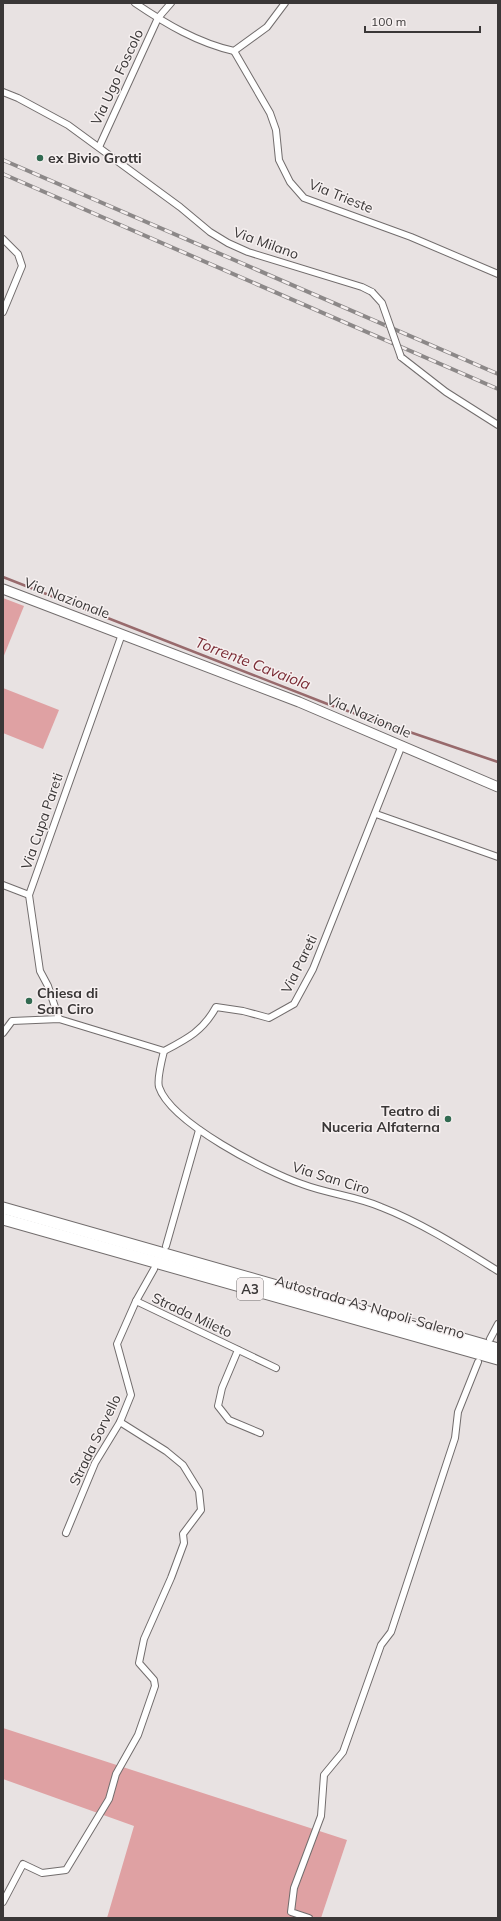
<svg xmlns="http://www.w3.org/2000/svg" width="501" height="1921" font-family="Mulish,sans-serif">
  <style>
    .green { fill: #dfa1a3 }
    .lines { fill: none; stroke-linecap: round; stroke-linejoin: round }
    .stream { stroke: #986a6c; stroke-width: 2.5 }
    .minor-casing { stroke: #726d6d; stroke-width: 8 }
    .primary-casing { stroke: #726d6d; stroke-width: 11 }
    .motorway-casing { stroke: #726d6d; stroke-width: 13 }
    .minor { stroke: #fff; stroke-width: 6 }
    .primary { stroke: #fff; stroke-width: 9 }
    .motorway { stroke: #fff; stroke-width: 11 }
    .rail-casing { stroke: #8c8888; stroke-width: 4 }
    .rail { stroke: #f6f0f0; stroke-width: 2.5; stroke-dasharray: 8; stroke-linecap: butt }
    .minor-bridge-casing { stroke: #726d6d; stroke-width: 8; stroke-linecap: butt }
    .minor-bridge { stroke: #fff; stroke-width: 6 }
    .poi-dot { fill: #326a51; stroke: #f6f0f0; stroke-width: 1.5 }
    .labels { text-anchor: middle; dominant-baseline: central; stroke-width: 3; stroke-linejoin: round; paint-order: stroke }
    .shield { fill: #f6f0f0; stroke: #726e6e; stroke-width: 1 }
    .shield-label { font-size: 13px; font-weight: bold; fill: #3a3737 }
    .street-label { font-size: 14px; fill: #3a3737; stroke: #f6f0f0 }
    .poi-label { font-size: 14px; font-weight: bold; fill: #3a3737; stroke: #f6f0f0; text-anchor: start }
    .water-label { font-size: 15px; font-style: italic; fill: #7a2b34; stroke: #f6f0f0 }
  </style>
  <rect width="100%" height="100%" fill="#e8e2e2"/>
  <g class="green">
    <polygon points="3,598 24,606 3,658"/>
    <polygon points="3,688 59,710 43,749 3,733"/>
    <polygon points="3,1728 347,1840 321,1918 107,1918 134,1826 3,1779"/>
  </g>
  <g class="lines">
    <polyline class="stream" points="3,577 330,705 498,762"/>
    <g class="minor-casing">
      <g id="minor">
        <path d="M135,3C166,24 198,43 234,51L267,27L285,3"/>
        <polyline points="234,51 270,113 276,130 279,160 290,182 304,198 411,237 498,274"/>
        <polyline points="3,92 18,98 68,125 180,207 210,232 228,243 248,252 362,287 372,292"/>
        <polyline points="99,147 158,18 171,3"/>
        <polyline points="3,239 18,254 22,266 3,312"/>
        <polyline points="401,357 446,392 498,425"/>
        <polyline points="376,814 498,857"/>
        <polyline points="3,885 29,895"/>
        <polyline points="59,1019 48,986 40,971 29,895 122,634"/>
        <path d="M3,1033L12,1021L59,1019L164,1051C187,1039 203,1031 216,1007L243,1011L269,1018L294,1004L313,969L402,745"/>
        <path d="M164,1051C162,1059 157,1080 159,1087C171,1123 267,1172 302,1184C328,1194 356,1196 381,1207C422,1223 461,1248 498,1271"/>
        <polyline points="166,1246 199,1130"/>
        <polyline points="136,1301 276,1368"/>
        <polyline points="490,1339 498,1324"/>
        <polyline points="238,1350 222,1388 218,1406 229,1420 260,1433"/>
        <polyline points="66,1533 95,1463 120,1422 131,1395 117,1344 136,1301 154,1269"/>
        <polyline points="3,1902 23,1864 42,1873 66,1870 109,1799 116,1774 138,1735 155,1686 154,1680 139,1663 144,1639 171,1578 184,1543 183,1534 201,1510 199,1491 183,1465 166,1451 120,1422"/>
        <polyline points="309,1918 291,1912 294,1888 321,1816 324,1775 343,1752 381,1645 391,1632 455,1438 458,1412 478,1362"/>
      </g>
    </g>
    <g class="primary-casing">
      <polyline id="primary" points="3,589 299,702 498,787"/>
    </g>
    <g class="motorway-casing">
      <g id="motorway">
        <polyline points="3,1208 498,1349"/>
        <polyline points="3,1219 498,1359"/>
      </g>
    </g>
    <use href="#minor" class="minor"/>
    <use href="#primary" class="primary"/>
    <use href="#motorway" class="motorway"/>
    <g class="rail-casing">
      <g id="rail">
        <polyline points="3,160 498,374"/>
        <polyline points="3,174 498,389"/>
      </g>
    </g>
    <use href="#rail" class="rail"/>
    <g class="minor-bridge-casing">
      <polyline id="minor-bridge" points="372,292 382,303 401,357"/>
    </g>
    <use href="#minor-bridge" class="minor-bridge"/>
  </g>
  <g class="poi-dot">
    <circle cx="40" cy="158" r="4"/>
    <circle cx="29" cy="1001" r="4"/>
    <circle cx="448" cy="1119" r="4"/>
  </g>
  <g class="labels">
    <rect class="shield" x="237" y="1278" width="26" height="22" rx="3"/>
    <g class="shield-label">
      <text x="250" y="1289">A3</text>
    </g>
    <g class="street-label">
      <text transform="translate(117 77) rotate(-65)">Via Ugo Foscolo</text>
      <text transform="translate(341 196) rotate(22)">Via Trieste</text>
      <text transform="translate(266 243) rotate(20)">Via Milano</text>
      <text transform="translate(67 598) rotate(21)">Via Nazionale</text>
      <text transform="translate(369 716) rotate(23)">Via Nazionale</text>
      <text transform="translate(42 821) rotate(-71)">Via Cupa Pareti</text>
      <text transform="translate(299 964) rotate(-64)">Via Pareti</text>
      <text transform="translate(331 1178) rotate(17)">Via San Ciro</text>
      <text transform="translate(370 1307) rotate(16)">Autostrada A3 Napoli-Salerno</text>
      <text transform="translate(192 1315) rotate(25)">Strada Mileto</text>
      <text transform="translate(95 1440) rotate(-64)">Strada Sorvello</text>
    </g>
    <g class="poi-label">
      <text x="48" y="158">ex Bivio Grotti</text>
      <text x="37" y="993">Chiesa di<tspan x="37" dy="16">San Ciro</tspan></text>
      <text x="440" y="1111" text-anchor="end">Teatro di<tspan x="440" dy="16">Nuceria Alfaterna</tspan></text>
    </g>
    <g class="water-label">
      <text transform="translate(253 663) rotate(21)">Torrente Cavaiola</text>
    </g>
  </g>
  <rect width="501" height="1921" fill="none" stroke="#3a3737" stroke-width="8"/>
  <path d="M365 26v6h115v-6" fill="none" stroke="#3a3737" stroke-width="2"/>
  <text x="371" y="26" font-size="12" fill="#3a3737" stroke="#f6f0f0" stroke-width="3" paint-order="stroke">100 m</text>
</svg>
